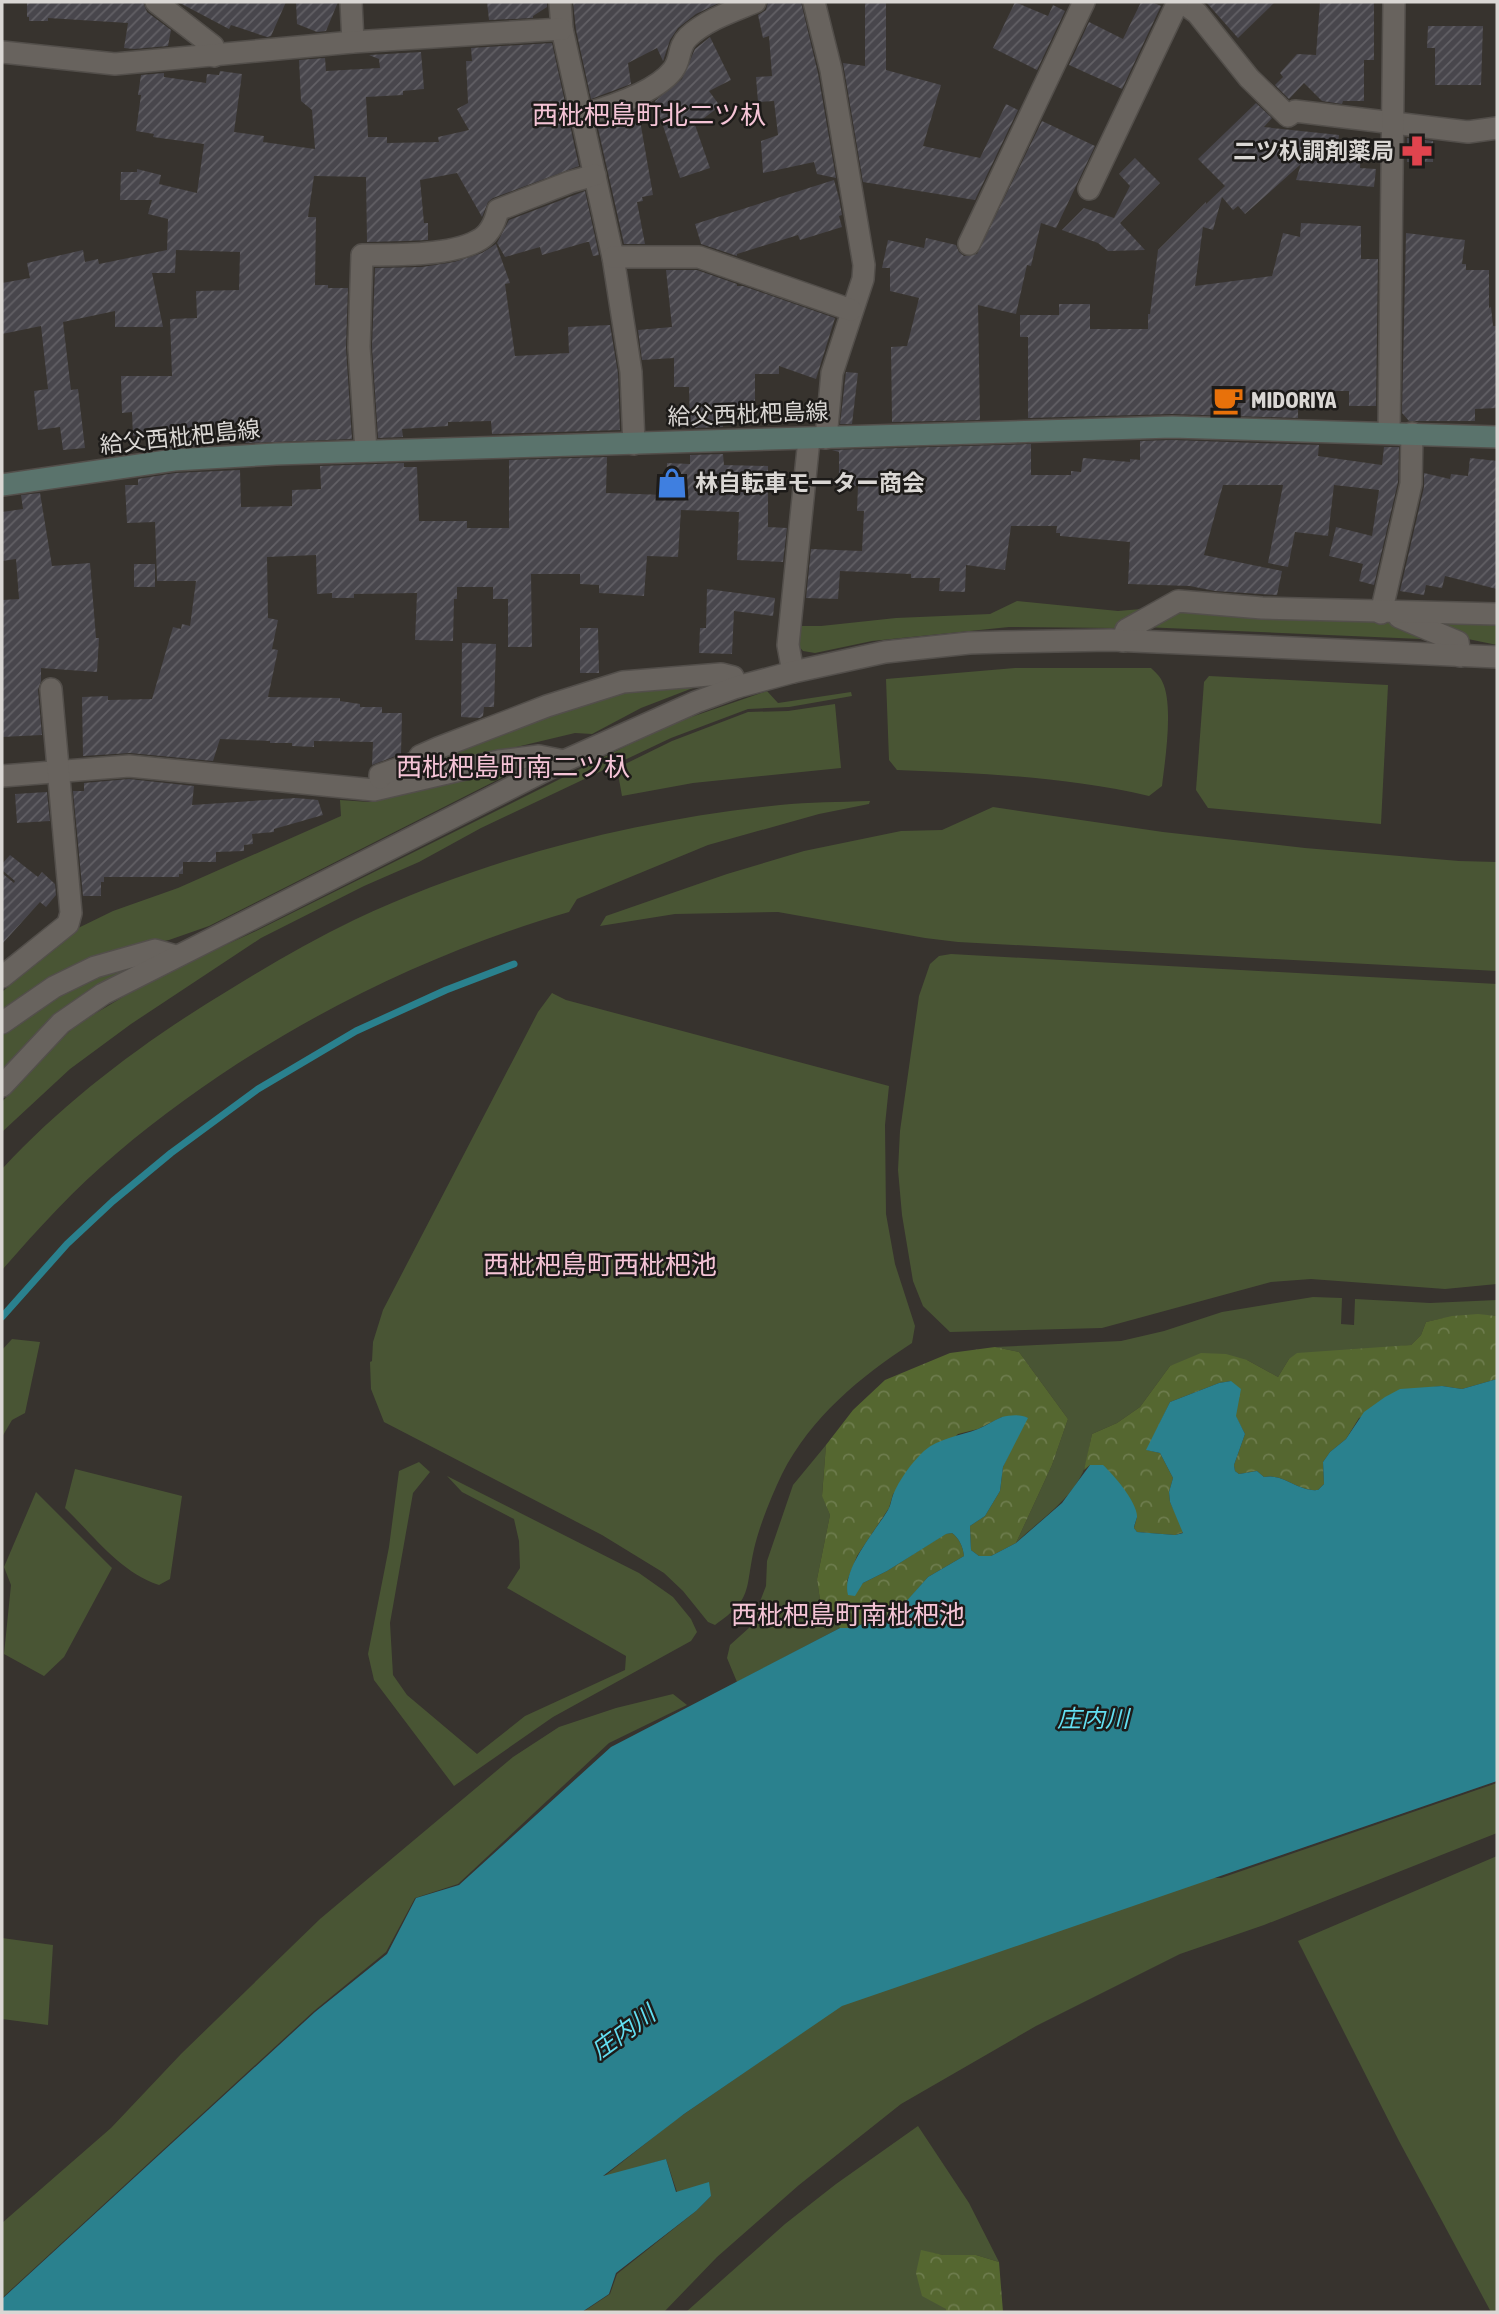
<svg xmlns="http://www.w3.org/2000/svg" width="1499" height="2314" font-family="'Asap Condensed','Noto Sans JP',sans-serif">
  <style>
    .green { fill: #495534 }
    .forest { fill: url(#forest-crowns) }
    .water { fill: #2a818e }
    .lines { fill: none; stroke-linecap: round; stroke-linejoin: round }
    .stream { stroke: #2a818e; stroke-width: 7 }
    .building { fill: url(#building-hatch) }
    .minor-casing { stroke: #534f4b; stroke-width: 24 }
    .tertiary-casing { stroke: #534f4b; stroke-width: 24 }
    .secondary-casing { stroke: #534f4b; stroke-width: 24 }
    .minor { stroke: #68635e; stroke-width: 21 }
    .tertiary { stroke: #68635e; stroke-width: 21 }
    .secondary { stroke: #5a736c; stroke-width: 21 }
    .labels { text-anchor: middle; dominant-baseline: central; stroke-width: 5; stroke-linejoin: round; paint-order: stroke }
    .poi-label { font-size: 23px; font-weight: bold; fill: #dad7d4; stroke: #1d1b19; text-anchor: start }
    .street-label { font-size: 23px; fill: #dad7d4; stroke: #1d1b19 }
    .water-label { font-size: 24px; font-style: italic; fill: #63dff2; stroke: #1d1b19 }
    .quarter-label { font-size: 26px; fill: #f5c4d6; stroke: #1d1b19 }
  </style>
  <defs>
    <pattern id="forest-crowns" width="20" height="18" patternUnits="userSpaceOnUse" patternTransform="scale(1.75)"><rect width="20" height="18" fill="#556730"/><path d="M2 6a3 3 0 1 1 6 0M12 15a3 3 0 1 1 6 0" fill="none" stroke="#6d7c4d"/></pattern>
    <pattern id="building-hatch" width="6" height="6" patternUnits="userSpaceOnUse" patternTransform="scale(1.75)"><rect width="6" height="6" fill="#48464c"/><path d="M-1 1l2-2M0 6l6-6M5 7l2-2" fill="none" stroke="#626065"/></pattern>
  </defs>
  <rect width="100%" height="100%" fill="#37332e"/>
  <g class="green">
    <polygon points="1017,601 1118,611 1153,608 1115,628 1009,627 872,641 815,653 803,651 796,643 796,626 821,626 896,618 990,614"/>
    <polygon points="1181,607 1387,616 1444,640 1143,627"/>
    <polygon points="1411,618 1497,618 1497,645 1468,639"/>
    <path d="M1015,668H1151C1155,672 1160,676 1162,681C1174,704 1165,760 1162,786L1149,796C1067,777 981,773 897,770L889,760L886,679Z"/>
    <polygon points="1209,676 1388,685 1381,824 1208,808 1196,790 1204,682"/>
    <polygon points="711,681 641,708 592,734 575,733 394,776 423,757 637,685"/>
    <polygon points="767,691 778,703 851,692 852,696 789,707 748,709 671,738 481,828 419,862 364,886 261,938 131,1024 70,1069 2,1132 2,1102 32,1068 76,1025 158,976 256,931 668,725"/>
    <polygon points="835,704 841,768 693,783 622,796 617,768 672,741 748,712 788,711"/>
    <polygon points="525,766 209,926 169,940 126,949 2,1012 2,992 72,931 113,911 178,888 341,816 340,800 369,802"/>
    <path d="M870,801L869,804L819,814L708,845L577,899L569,912C406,959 246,1044 117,1153C75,1188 38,1229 2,1270V1169C68,1098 146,1040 229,990C269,965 311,941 354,920C486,858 634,820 780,805C809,802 840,802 870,801Z"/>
    <polygon points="993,807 1163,832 1305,848 1459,861 1497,862 1497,971 958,942 925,938 778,912 675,914 600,926 606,916 727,874 804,851 901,831 942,830"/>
    <polygon points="951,954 1497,984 1497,1284 1445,1289 1311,1279 1271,1282 1102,1328 950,1332 923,1306 913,1281 902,1215 898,1170 900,1131 919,996 930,964 939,956"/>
    <polygon points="126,965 129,968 94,987 58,1012 2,1070 2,1032 69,987"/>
    <path d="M552,993L566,1000L889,1086L885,1125L886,1214L895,1264L915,1326L912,1343C860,1377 811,1417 782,1474C771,1497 760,1524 754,1549C745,1590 753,1599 715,1625L708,1622L683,1591L664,1573L602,1535L384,1422L371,1389L370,1362L372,1361L373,1342L383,1310L538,1012Z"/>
    <path d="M1313,1297L1342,1298L1341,1324L1354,1325L1355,1299L1430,1303L1497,1300V1316C1473,1314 1451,1316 1426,1322L1421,1335L1411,1345L1289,1359L1278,1377L1247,1360L1170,1366L1140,1407L1117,1423L1092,1434C1089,1446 1088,1461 1083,1472C1069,1502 1039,1520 1016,1543L1052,1465L1068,1419L1019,1352L995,1347L1121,1341L1164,1331L1222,1312Z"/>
    <polygon points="12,1339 40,1342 25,1413 12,1420 2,1437 2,1350"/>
    <polygon points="826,1445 822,1495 830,1515 817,1579 821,1607 840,1628 737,1682 727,1658 730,1645 750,1627 766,1586 767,1561 793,1485"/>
    <polygon points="419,1462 430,1472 413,1493 390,1623 393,1675 407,1695 477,1754 525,1716 625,1670 626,1656 507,1588 520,1568 519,1541 514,1519 462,1492 447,1476 639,1573 673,1597 691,1619 697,1632 691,1641 553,1717 454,1786 374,1680 368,1654 389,1547 399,1471"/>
    <path d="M75,1469L182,1496L170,1579L159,1585C121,1573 93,1535 65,1508Z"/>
    <polygon points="36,1492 112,1568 64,1657 44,1676 4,1654 11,1585 4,1567"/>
    <polygon points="673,1694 687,1705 609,1743 458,1884 415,1898 386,1952 314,2011 2,2298 2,2223 111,2128 181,2054 320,1919 513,1757 559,1727 616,1708"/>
    <polygon points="1497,1783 1497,1833 1264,1925 1180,1954 1036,2026 901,2104 799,2185 717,2257 664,2312 583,2312 610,2294 617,2274 696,2211 711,2196 677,2192 666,2159 602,2178 674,2121 865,1989 1180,1877 1221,1878"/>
    <polygon points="1497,1856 1497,2312 1491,2312 1399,2141 1298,1941"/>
    <polygon points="2,1938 53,1945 48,2025 2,2019"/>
    <polygon points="918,2126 969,2203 999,2262 976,2255 943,2255 921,2251 946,2309 946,2312 686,2312 785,2224 836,2184"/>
  </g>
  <g class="forest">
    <path d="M1478,1314L1497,1316V1379L1462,1389L1442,1386L1425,1388L1359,1418L1346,1439L1330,1452L1323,1462L1324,1484L1318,1490C1298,1492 1284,1473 1264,1477L1257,1471L1239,1474L1235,1471L1234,1465L1245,1434L1236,1417L1231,1381L1219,1383L1170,1402L1147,1450L1160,1453L1173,1478L1169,1492L1170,1502L1184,1532L1175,1535L1137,1532L1134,1528L1137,1517L1090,1465L1084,1470L1092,1434L1117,1423L1140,1407L1170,1366L1201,1353L1226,1354L1247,1360L1278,1377L1289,1359L1297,1353L1411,1345L1421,1335L1426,1322L1452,1316Z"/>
    <path d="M995,1347L1019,1352L1068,1419L1052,1465L1016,1543L991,1556H979L971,1550L970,1526L985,1516L1000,1491L1003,1467L1012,1447L1002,1417L978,1429L958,1434L893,1494L889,1508L857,1556L847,1581L857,1589L863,1583L887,1571L945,1534L952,1533C959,1538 963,1547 964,1556L928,1577L894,1616L868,1621L854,1628H840L821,1607L817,1579L830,1515L822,1496L826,1445L853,1410L885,1380L950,1353Z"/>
    <polygon points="921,2250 943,2255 976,2255 999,2262 1003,2312 946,2312 946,2309 922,2296 916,2273"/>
  </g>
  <path class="water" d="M1497,1379V1781L842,2006L684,2114L603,2176L666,2159L676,2192L709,2182L711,2196L696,2211L616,2273L609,2294L582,2312H2V2299L315,2012L387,1954L416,1898L459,1885L611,1747L840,1628H854L868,1621L894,1615L928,1577L964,1556C963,1547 959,1538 952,1533L946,1534L887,1571L863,1583L855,1596L848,1595C841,1570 876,1530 888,1510C891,1505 891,1500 893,1495C899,1480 912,1462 924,1451C939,1438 960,1436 978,1429C986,1426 994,1420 1002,1417C1010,1415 1021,1414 1028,1418L1003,1467L1000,1491L985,1516L970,1526L971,1550L979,1556H991L1016,1543L1062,1503L1090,1465H1103C1113,1474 1138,1503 1137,1517C1137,1518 1134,1526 1134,1528L1137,1532L1175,1535L1183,1533L1170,1502L1169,1492L1173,1478L1160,1453L1146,1450L1170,1402L1219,1383L1231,1381L1241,1389L1236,1416L1245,1434L1234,1465L1235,1471L1239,1474L1257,1471L1264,1477C1284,1473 1298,1492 1318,1490L1324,1484L1323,1462L1330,1452L1346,1439L1364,1412L1385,1397L1400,1389L1442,1386L1462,1389Z"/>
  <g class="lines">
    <polyline class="stream" points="2,1317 67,1244 113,1201 171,1153 258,1089 356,1031 446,990 514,964"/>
  </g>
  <g class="building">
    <polygon points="27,2 143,2 147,12 171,30 168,46 134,49 124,48 128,23 48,18 48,21 29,21 29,17 27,17"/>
    <polygon points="178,2 286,2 271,36 267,37 231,25 229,29"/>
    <polygon points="296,2 338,2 326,31 317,32 297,24"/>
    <polygon points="487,2 547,2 547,7 533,16 533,18 489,20"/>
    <polygon points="573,2 721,2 696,14 678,28 670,40 663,61 657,48 628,63 631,84 591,99 576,30"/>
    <polygon points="768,2 801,2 818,73 836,178 817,174 814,162 763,173 761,141 778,135 774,101 758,102 756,77 772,76 769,36 763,38 758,15 766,10"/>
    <polygon points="865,2 886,2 886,70 941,85 923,146 980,158 1006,104 1018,110 975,200 863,182 843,63 865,66"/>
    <polygon points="1015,2 1048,16 1053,5 1065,11 1037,70 993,48"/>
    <polygon points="1141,2 1152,2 1161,6 1122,89 1069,65 1089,22 1123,39"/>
    <polygon points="1206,2 1275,2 1238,38"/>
    <polygon points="1320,2 1374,2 1374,60 1364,60 1364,101 1343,101 1342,104 1322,101 1304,83 1289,99 1275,85 1283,77 1280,73 1297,54 1316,55"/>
    <polygon points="1428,26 1483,26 1481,85 1435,85 1435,48 1427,48"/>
    <polygon points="710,37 731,80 709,91 720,106 695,125 710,168 680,178 655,101 682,79 695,49"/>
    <polygon points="552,43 579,166 493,198 488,202 482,217 457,173 420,180 424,223 428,223 428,240 405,241 367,242 366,177 314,176 308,217 316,217 315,285 328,285 328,288 348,288 346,348 352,439 245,443 245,423 195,425 196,446 157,449 157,435 133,436 132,412 122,413 121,376 172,376 170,319 197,318 196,291 239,290 240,252 176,250 175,273 152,273 163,327 115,327 115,311 63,322 71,390 78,389 85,448 63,450 60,427 38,430 34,391 48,389 41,326 2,334 2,283 30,278 27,263 83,250 85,262 98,259 99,264 167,250 168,219 148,214 152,200 120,200 121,172 137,172 137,169 161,175 159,184 197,193 204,144 153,137 154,134 136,131 141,95 138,95 141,75 164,73 164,77 206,83 207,74 219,75 220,71 242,74 234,132 264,136 263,142 315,149 312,110 301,101 299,60 325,58 326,71 380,68 379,59 369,55 421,52 424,89 403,91 403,95 366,97 368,137 387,137 387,143 439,142 438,137 469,130 457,109 468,103 466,61 472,61 471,48"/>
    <polygon points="1256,103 1272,118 1264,127 1339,135 1337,151 1361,154 1360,168 1376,169 1374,187 1296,180 1301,164 1245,214 1238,206 1233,210 1222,197 1213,230 1203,227 1195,286 1272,276 1283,233 1300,237 1301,223 1361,226 1361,259 1378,259 1376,406 1349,406 1349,391 1298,391 1298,418 1172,414 1028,418 1028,337 1020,337 1020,315 1059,315 1059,304 1090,304 1090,329 1148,329 1148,314 1150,314 1158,250 1206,202 1206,204 1225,186 1198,159"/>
    <polygon points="638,109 653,195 642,197 643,201 637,202 645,244 624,244 597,124"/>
    <polygon points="1042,121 1095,146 1056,228 1041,223 1031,266 1027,265 1016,314 978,305 980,420 892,422 891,347 907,346 919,298 890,291 890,268 882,268 888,240 924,248 926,238 956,245 959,252 964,256 977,254"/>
    <polygon points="1407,138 1433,141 1433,162 1407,162"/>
    <polygon points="1135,158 1160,183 1120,223 1145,250 1108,251 1098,243 1062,230 1084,208 1114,218 1130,186 1119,174"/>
    <polygon points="834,180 839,198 842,215 839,216 842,227 800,240 798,235 737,254 737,256 701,244 695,224"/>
    <polygon points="585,191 599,255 593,256 589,242 587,242 542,255 540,247 505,257 497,243 509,220"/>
    <polygon points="1406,233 1465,240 1462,264 1466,264 1466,270 1489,270 1489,308 1491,307 1493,326 1497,326 1497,408 1475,409 1475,421 1409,421 1402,413"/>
    <polygon points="496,244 510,283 505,284 515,356 569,353 568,327 610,325 618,373 620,430 492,434 491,421 448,422 448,426 402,429 403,437 378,438 372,347 375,268 422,267 454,262 482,253"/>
    <polygon points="666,270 697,270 737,284 737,286 743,286 835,318 816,379 779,366 779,374 755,374 755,421 723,421 723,427 690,428 689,387 674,387 674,358 642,360 638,330 672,327"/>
    <polygon points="846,372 858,373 852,424 840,424"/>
    <polygon points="1172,440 1319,445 1318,456 1382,465 1384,447 1399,447 1398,482 1374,585 1359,581 1363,564 1329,556 1336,527 1372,536 1379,490 1334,485 1328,536 1295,532 1288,567 1268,563 1283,485 1223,485 1204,555 1282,571 1277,595 1215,591 1190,586 1128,584 1130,542 1060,536 1060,533 1056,533 1057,526 1011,526 1005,570 966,565 965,592 939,591 940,578 911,578 911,574 840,571 838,599 806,598 811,549 862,551 864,511 857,511 858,486 839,486 839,452 832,450 1031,444 1031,475 1071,475 1071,471 1081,472 1083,458 1130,462 1130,459 1140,460 1140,441"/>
    <polygon points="723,454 724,465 768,466 768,527 787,528 783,562 737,560 739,512 681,510 678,557 647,556 644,596 599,593 599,585 580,584 580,574 531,574 532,647 508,647 508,599 493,599 493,587 457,587 457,599 454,599 453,641 415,640 417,593 354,594 354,598 332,598 332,593 317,594 316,555 267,557 268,618 278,620 272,649 278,650 268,697 340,698 340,701 360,704 360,707 382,707 382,713 402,713 401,754 372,765 373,742 314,741 314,747 292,746 292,743 270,743 270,741 220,739 213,761 130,753 83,756 82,697 108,696 108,700 152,699 173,627 181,629 182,624 190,626 196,581 157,581 155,522 127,523 125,485 138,485 138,479 175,473 240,470 241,507 292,506 292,490 321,489 320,466 404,463 404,467 417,467 419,521 467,521 467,528 509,528 509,460 607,457 606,493 666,495 667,463 690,464 690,455"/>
    <polygon points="1470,458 1497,461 1497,589 1445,576 1442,588 1426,585 1424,595 1400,591 1424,487 1424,473 1450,479 1451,474 1468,476"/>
    <polygon points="40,493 52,566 90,563 96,638 99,638 97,672 41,668 41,681 38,690 42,735 2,737 2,600 19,599 16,559 2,561 2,512 23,509 21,495"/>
    <rect x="134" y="564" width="21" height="23"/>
    <polygon points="707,589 775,598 773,616 734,611 732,654 699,653 700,628 706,628"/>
    <polygon points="580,628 598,628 599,673 580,673"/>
    <polygon points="462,643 496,644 494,707 484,707 483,716 480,718 461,717"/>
    <polygon points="129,779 194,786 192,805 296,798 318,800 323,815 274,829 274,832 252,834 253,844 244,845 244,851 216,852 216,862 183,862 183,874 179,874 179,877 104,877 104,882 101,882 101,896 83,896 73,791 84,791 84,783"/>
    <polygon points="47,792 50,821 17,823 15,794"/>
    <polygon points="10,855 38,877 42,872 55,884 56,895 46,907 40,902 2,944 2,873 14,883 15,881 2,870 2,864"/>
  </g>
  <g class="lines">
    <g class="minor-casing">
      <g id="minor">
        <polyline points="156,2 213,46 214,56"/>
        <polyline points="351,2 353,42"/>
        <polyline points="560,2 562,29 613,257 631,372 634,444"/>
        <polyline points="814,2 831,70 864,265 863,279 832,373 826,438"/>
        <polyline points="1182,2 1197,13 1249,78 1288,116 1295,111 1468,132 1497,128"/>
        <polyline points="2,52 115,64 353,42 562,29"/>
        <path d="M582,115C610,107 655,93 673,70C682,58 677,48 688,37C706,20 733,11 755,2"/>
        <polyline points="1089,189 1178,2"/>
        <polyline points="969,244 1084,2"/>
        <polyline points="613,257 699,257 851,310"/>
        <polyline points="1389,432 1394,2"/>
        <path d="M366,451L359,347L362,255C394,255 450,256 477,241C490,235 495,223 498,210L570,182L595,175"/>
        <polyline points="1381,613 1411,484 1412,433"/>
        <polyline points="1399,617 1458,642 1460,656"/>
        <polyline points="1123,641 1126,630 1178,601 1262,608 1497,614"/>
        <polyline points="793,672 788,645 809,439"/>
        <polyline points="2,776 129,766 374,790 499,761 539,756 564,761"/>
        <polyline points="380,778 380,775 417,762 420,756 438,748 547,706 623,682 721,674 733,677 737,687"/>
        <polyline points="2,977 68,924 71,913 51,689"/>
        <polyline points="2,1023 54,987 95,967 155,950 176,956"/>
      </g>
    </g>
    <g class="tertiary-casing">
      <polyline id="tertiary" points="2,1086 61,1023 103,994 564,761 696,702 737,687 793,672 885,652 969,643 1002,642 1111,640 1497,657"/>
    </g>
    <g class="secondary-casing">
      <polyline id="secondary" points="2,485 174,460 276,454 1172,427 1497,437"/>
    </g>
    <use href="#minor" class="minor"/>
    <use href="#tertiary" class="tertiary"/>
    <use href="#secondary" class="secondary"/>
  </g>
  <defs>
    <g id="pharmacy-bare" transform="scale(2.415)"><path d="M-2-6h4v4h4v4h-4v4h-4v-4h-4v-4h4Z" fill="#e0444e" stroke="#1d1b19" stroke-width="2.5" paint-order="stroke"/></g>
    <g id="cafe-bare" transform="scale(2.415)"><path d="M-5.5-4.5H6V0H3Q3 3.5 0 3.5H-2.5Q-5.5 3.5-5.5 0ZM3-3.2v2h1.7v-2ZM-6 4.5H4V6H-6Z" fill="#e8710a" stroke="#1d1b19" stroke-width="2.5" paint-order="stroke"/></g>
    <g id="shop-bare" transform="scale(2.415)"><path d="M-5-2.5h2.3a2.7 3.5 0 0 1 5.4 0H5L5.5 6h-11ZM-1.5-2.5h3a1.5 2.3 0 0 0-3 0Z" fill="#3f7fe0" stroke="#1d1b19" stroke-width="2.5" paint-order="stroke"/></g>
  </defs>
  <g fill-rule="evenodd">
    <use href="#pharmacy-bare" x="1417" y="151"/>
    <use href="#cafe-bare" x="1228" y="400"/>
    <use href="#shop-bare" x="672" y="483"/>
  </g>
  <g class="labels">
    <g class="poi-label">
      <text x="1394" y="151" text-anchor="end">二ツ杁調剤薬局</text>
      <text x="1251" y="400">MIDORIYA</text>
      <text x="695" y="483">林自転車モーター商会</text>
    </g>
    <g class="street-label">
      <text transform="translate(748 414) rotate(-2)">給父西枇杷島線</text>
      <text transform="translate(180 437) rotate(-6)">給父西枇杷島線</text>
    </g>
    <g class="water-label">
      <text x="1093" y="1718">庄内川</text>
      <text transform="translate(623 2032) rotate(-36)">庄内川</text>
    </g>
    <g class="quarter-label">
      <text x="649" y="115">西枇杷島町北二ツ杁</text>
      <text x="513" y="767">西枇杷島町南二ツ杁</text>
      <text x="600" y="1265">西枇杷島町西枇杷池</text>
      <text x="848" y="1615">西枇杷島町南枇杷池</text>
    </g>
  </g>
  <rect width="1499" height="2314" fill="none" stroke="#dad7d4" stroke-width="7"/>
</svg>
